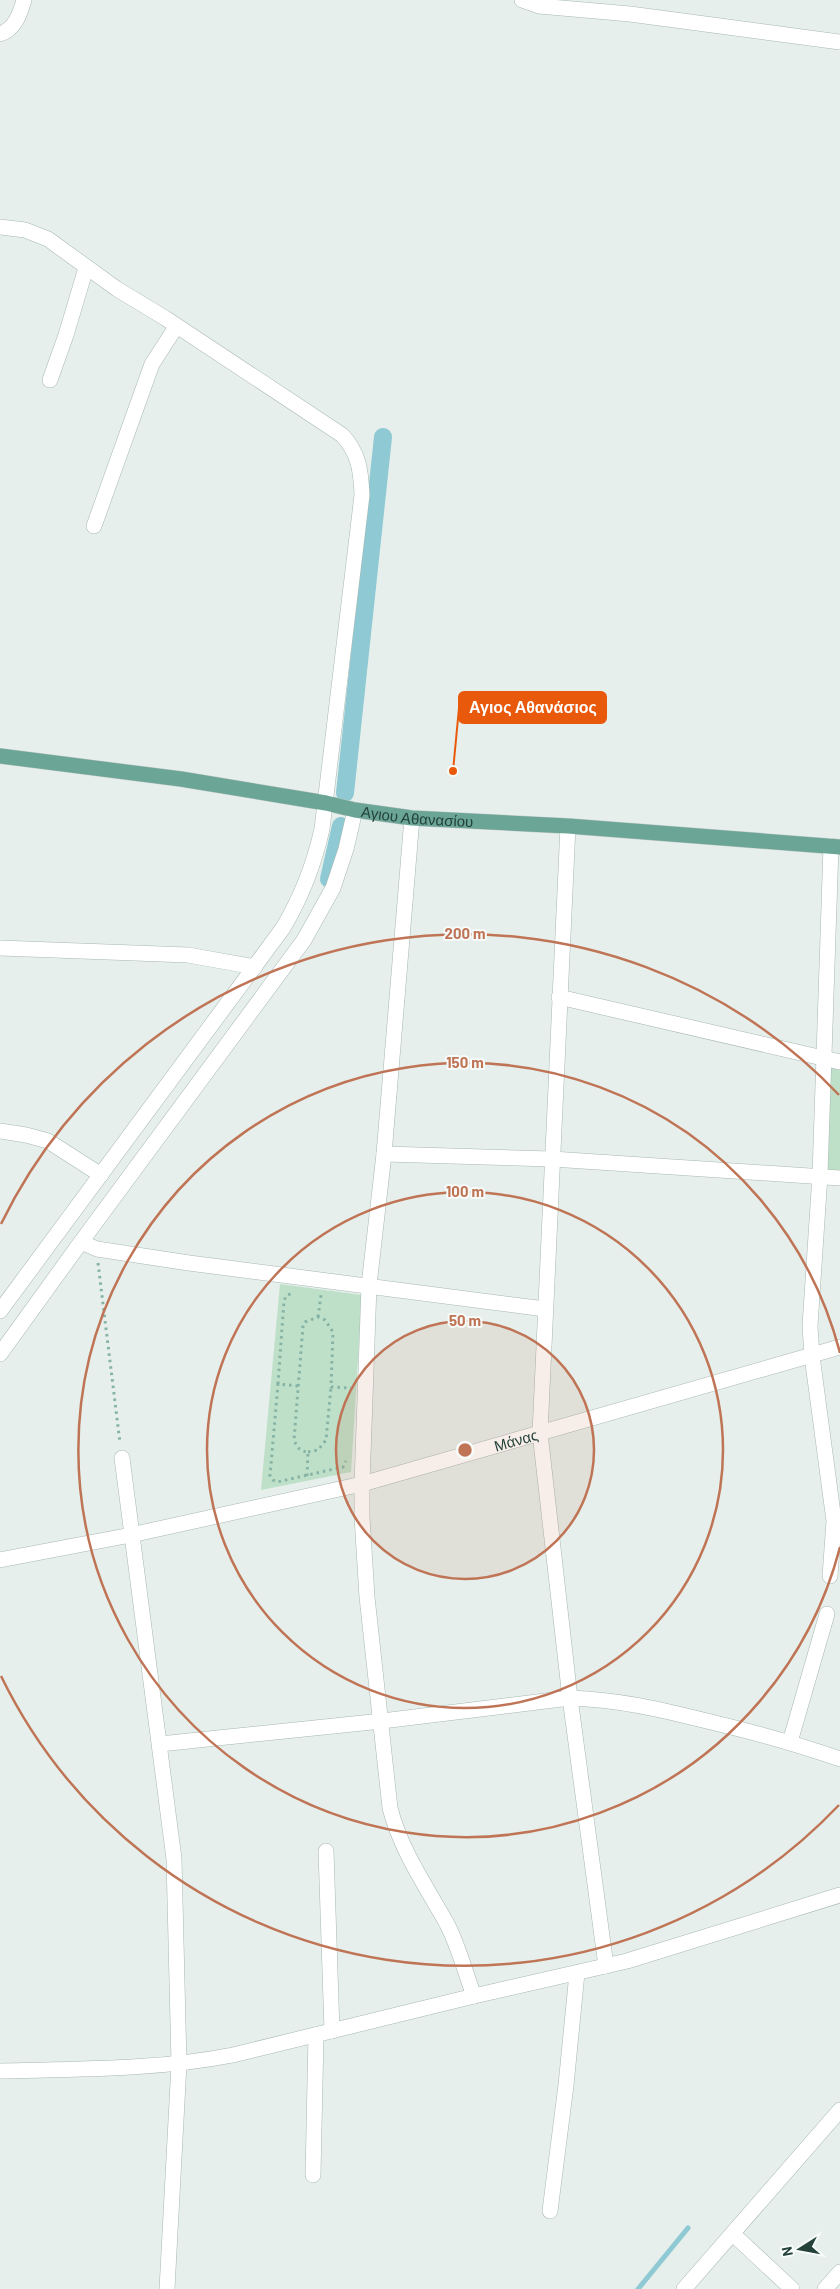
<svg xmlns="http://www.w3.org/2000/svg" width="840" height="2289" font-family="Barlow,sans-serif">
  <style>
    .green { fill: #bfe0c8 }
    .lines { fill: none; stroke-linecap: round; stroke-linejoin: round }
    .stream { stroke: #8ec9d4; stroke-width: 5 }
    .canal { stroke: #8ec9d4; stroke-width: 18 }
    .minor-casing { stroke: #a8b8b2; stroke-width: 16 }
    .major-casing { stroke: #c2cac8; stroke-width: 16 }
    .path { stroke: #86b3a5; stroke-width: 3; stroke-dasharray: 2.5 4; stroke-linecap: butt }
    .minor { stroke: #fff; stroke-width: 15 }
    .major { stroke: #6aa596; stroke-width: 15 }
    .ring { fill: none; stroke: #c07456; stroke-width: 2.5 }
    .labels { text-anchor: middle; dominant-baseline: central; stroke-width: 4; stroke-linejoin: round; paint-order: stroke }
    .street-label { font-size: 15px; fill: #24423a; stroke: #f7fbf9 }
    .centre { fill: #c07456; stroke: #f7fbf9; stroke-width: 2.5 }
    .ring-label { font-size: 15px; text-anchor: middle; font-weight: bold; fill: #c07456; stroke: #f7fbf9; stroke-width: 4; stroke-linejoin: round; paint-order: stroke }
    .leader { fill: none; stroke: #e8590c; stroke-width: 2 }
    .callout-dot { fill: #e8590c; stroke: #f7fbf9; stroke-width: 2 }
    .callout { fill: #e8590c; stroke: #e8590c; stroke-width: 2 }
    .callout-label { font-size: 16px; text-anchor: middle; font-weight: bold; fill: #fff }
  </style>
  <rect width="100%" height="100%" fill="#e6efeb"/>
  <g class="green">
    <polygon points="830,1066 840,1068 840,1176 826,1175"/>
    <polygon points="280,1284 362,1295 351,1472 261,1490"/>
  </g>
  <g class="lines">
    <polyline class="stream" points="638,2289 688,2228"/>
    <g class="canal">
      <polyline points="345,793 383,437"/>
      <polyline points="329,879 341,826"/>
    </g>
    <g class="minor-casing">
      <g id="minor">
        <polyline points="522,0 539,6 630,14 840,42"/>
        <path d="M0,34C15,29 20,14 24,0"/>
        <path d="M0,227L25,230L48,239L117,289L165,318L342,435C359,453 361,471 362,495L322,829C314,865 302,896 283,928L0,1311"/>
        <polyline points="50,380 66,335 86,268"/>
        <polyline points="94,526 152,364 176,327"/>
        <polyline points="355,810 346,849 333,888 304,940 81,1242 97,1249 189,1263 545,1309"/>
        <path d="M412,818L384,1154L369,1285L362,1484V1517L367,1597L390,1808C401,1851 426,1886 447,1924C459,1947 465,1972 474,1996"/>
        <polyline points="568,826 540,1433 570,1698 606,1966"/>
        <polyline points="0,948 188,955 255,967"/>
        <polyline points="559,997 840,1062"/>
        <polyline points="0,1131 26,1135 48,1141 101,1175"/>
        <polyline points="384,1154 552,1159 840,1178"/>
        <polyline points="0,1354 81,1242"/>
        <polyline points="122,1458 174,1859 179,2064 167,2289"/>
        <path id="s1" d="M0,1560L131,1535L362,1484L840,1347"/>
        <polyline points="830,1576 834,1521 812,1356 810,1326 820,1175 831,846"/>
        <polyline points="790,1742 827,1614"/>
        <path d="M160,1744L382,1721L570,1698C625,1700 666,1711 719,1724C761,1734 800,1745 840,1759"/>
        <polyline points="326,1851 332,2031"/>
        <path d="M0,2071C78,2069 156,2070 233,2055L474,1996L627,1961L840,1895"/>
        <polyline points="313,2175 316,2035"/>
        <polyline points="550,2211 566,2085 577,1973"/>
        <polyline points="733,2234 792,2289"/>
        <polyline points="684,2289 840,2110"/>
        <polyline points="825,2289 840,2272"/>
      </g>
    </g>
    <g class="major-casing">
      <g id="major">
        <path id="s2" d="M0,756L181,779L326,803L355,810L412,818L568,826L840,847"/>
      </g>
    </g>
    <g class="path">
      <polyline points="98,1263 120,1443"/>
      <polyline points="318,1317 321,1295"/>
      <polyline points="278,1384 284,1301 286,1296 292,1293"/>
      <polyline points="298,1386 278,1384 270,1476 273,1480 277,1482 343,1467 346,1461"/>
      <polyline points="308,1452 318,1450 326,1440 331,1387"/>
      <path d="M307,1476L308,1452C299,1451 297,1447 294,1440L303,1326L305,1322L318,1317L325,1320L333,1332L331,1387L351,1388"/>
    </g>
    <use href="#minor" class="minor"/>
    <use href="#major" class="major"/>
  </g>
  <circle cx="465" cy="1450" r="129" fill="#c07456" fill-opacity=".12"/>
  <g class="ring">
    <circle cx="465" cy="1450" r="129"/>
    <circle cx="465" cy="1450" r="258"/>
    <path d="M840 1547A387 387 0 1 1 840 1353"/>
    <path d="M839 1805A516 516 0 0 1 1 1676M1 1224A516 516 0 0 1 839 1095"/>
  </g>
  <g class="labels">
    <g class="street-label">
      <text stroke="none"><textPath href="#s2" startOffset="422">Αγιου Αθανασίου</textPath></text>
      <text stroke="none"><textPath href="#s1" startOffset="530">Μάνας</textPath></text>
    </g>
  </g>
  <circle cx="465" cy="1450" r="8" class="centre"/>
  <g class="ring-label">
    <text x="465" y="939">200 m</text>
    <text x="465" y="1068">150 m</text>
    <text x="465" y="1197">100 m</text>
    <text x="465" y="1326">50 m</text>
  </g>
  <path class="leader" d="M453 771L459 708"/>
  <circle class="callout-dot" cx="453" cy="771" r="5"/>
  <rect class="callout" x="459" y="692" width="147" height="31" rx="5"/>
  <g class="callout-label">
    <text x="533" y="713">Αγιος Αθανάσιος</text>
  </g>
  <g transform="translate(800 2249) rotate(259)" stroke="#f7fbf9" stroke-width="4" paint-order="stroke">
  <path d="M0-4L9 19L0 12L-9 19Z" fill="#24423a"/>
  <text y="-8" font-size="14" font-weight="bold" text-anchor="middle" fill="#24423a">N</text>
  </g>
</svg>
